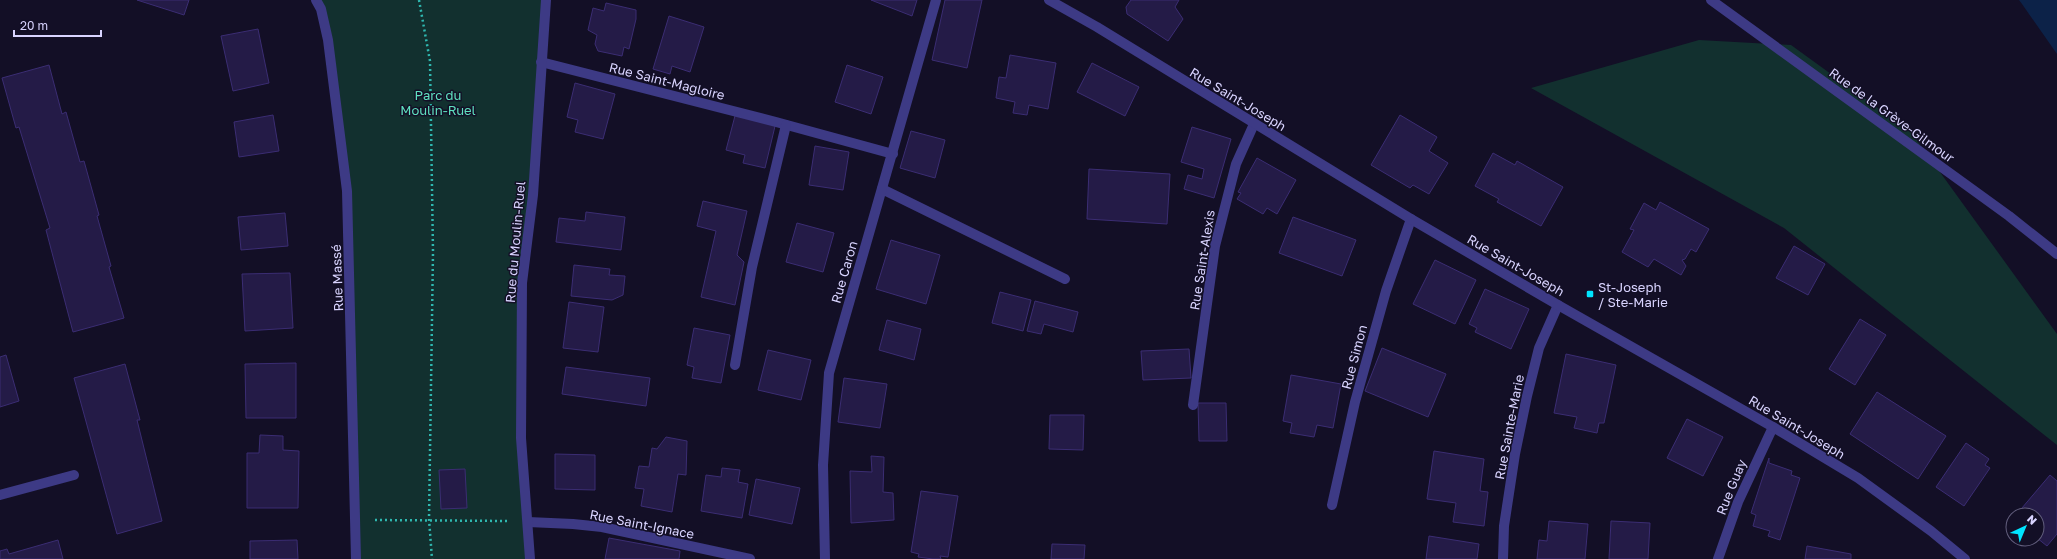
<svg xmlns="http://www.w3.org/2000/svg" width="2057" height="559" font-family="'Golos Text',sans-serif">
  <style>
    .green { fill: #12302f }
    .water { fill: #0c2248 }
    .building { fill: #241b47; stroke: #3b2d73 }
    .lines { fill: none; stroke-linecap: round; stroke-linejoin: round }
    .path { stroke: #2fb8b0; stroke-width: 2.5; stroke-dasharray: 2 3; stroke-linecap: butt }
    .service { stroke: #3d3a85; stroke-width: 10 }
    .minor { stroke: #3d3a85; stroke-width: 10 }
    .tertiary { stroke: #3d3a85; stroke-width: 10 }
    .poi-dot { fill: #00e5ff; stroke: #130f26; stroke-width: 1.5 }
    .labels { text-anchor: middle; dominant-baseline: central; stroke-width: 3; stroke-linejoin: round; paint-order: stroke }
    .street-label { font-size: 13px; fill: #d9d4ff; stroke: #130f26 }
    .park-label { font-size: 13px; fill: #5fe0c0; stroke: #130f26 }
    .poi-label { font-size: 13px; fill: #d9d4ff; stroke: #130f26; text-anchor: start }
  </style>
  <rect width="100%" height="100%" fill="#130f26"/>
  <g class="green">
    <polygon points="320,0 546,0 522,283 521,438 530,559 356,559 347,191"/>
    <polygon points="1699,40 1791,45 1911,132 2057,334 2057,445 1784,228 1531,88"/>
  </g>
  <polygon class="water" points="2019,0 2057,0 2057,54 2022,4"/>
  <g class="building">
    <polygon points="137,0 189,0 184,15"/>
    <polygon points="871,0 917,0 912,16"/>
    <polygon points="945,0 982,0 967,68 932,60"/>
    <polygon points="1131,0 1179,0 1175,7 1183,19 1168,41 1127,14 1126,7"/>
    <polygon points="606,3 636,10 636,19 629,49 624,47 622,56 598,51 595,44 597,35 588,30 593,8 604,11"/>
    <polygon points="669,16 704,27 690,72 672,66 670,74 653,69"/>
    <polygon points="258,29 269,83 233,91 221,36"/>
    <polygon points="1010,55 1056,63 1048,109 1029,105 1027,115 1013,113 1015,102 996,98 999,77 1006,78"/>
    <polygon points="1092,63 1139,87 1125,116 1077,92"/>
    <polygon points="49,65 62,114 66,112 80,162 84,161 99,215 97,216 111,266 109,267 124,318 73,332 46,230 50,228 19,127 16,128 2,78"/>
    <polygon points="847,65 883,77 871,114 835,102"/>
    <polygon points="575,83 615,94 603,139 575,132 578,120 567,117"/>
    <polygon points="736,112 776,122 765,168 743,163 745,155 726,150"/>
    <polygon points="273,115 279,151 239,157 234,122"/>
    <polygon points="1400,115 1437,137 1429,151 1448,163 1429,194 1413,185 1410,188 1371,165"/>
    <polygon points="1192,127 1231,139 1214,198 1184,189 1188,175 1202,179 1204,169 1181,162"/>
    <polygon points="911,131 945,140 935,178 900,168"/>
    <polygon points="815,146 849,152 843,190 809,185"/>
    <polygon points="1493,153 1515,165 1517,161 1563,187 1541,226 1497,202 1499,199 1475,186"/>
    <polygon points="1257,158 1296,180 1277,214 1267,208 1263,214 1237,199 1241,193 1238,192"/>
    <polygon points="1089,169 1170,174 1167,224 1087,219"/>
    <polygon points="703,201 747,211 737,255 744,262 735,305 701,297 716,231 697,226"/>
    <polygon points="1660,202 1709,229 1696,252 1691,249 1685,259 1682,260 1686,266 1681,275 1654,259 1648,267 1622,252 1634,230 1630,229 1644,203 1656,210"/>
    <polygon points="586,212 625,217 621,250 556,242 559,218 585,221"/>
    <polygon points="285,213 288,246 241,250 238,217"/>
    <polygon points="1293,217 1356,240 1342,276 1279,253"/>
    <polygon points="797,223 834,233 823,272 786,262"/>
    <polygon points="891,240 940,255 926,304 876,289"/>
    <polygon points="1794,246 1825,264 1808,295 1776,278"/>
    <polygon points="1435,260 1476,280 1455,324 1413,304"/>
    <polygon points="574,265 610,269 609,275 625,276 623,295 612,300 571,296"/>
    <polygon points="290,273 293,328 245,331 242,274"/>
    <polygon points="1485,289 1529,309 1511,349 1475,332 1477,328 1469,324"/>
    <polygon points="1000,292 1031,300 1023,331 992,323"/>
    <polygon points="1035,301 1078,312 1073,332 1044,324 1041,334 1027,331"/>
    <polygon points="569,302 604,307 598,352 563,348"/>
    <polygon points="1860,319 1886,335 1855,385 1829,369"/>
    <polygon points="887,320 921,329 914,360 879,350"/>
    <polygon points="694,328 730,335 721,383 692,378 694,367 687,365"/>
    <polygon points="1382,348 1446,374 1428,417 1365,391"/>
    <polygon points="1189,349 1191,378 1143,380 1141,351"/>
    <polygon points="768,350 811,360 801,400 758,390"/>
    <polygon points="1566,354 1616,365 1604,423 1599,423 1597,433 1574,428 1577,417 1554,413"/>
    <polygon points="6,355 19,401 0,407 0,357"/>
    <polygon points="296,363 296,418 246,418 245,364"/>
    <polygon points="125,364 140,420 137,420 162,521 117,534 74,378"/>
    <polygon points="566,367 650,378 646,406 562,394"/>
    <polygon points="1291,375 1341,384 1333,428 1317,425 1314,437 1290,433 1292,423 1283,421"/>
    <polygon points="844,378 887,384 880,428 838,422"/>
    <polygon points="1877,392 1946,436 1918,479 1850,434"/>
    <polygon points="1198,403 1226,403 1227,441 1199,441"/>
    <polygon points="1050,415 1084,415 1083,450 1049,449"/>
    <polygon points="1687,419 1723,437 1703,476 1667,458"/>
    <polygon points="260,435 283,436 283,450 299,451 298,508 247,508 247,453 259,453"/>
    <polygon points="666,437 687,441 686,475 678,474 672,512 641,506 644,489 635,488 639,466 649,467 652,448 657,449"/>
    <polygon points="1966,443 1989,459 1985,465 1990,468 1964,506 1936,487"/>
    <polygon points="1434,451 1484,459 1480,491 1488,492 1484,526 1453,522 1456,503 1427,499"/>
    <polygon points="555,454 595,455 595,490 555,489"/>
    <polygon points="871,456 884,457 883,492 893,493 894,520 851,523 850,471 872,472"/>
    <polygon points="1769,458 1769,463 1792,471 1791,475 1800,478 1780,540 1768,536 1770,531 1753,526 1756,515 1751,513"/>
    <polygon points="722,468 740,470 738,482 748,484 742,518 701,511 706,475 721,477"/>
    <polygon points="465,469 467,508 441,509 439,470"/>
    <polygon points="2050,475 2057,481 2057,534 2047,546 2037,538 2037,515 2016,515"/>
    <polygon points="756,479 800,488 792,524 749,515"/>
    <polygon points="921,491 958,496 948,557 940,556 941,559 933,559 918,557 919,554 911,552"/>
    <polygon points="1549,521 1588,524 1585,559 1537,559 1539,540 1547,541"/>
    <polygon points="1611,521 1650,523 1648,559 1609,559"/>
    <polygon points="1429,536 1479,544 1477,559 1426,559"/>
    <polygon points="609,538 680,551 679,559 605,559"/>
    <polygon points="58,540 63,559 0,559 0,551 7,549 9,554"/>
    <polygon points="297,540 298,559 250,559 250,541"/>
    <polygon points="1052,544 1085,545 1084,559 1051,559"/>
    <polygon points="1807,546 1851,554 1851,559 1805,559"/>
  </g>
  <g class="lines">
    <g class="path">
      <polyline points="419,0 430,61 433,252 429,519 432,559"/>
      <polyline points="375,520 508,521"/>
    </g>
    <polyline class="service" points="882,189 1065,279"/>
    <g class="minor">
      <polyline points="316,0 321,9 328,40 347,191 356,559"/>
      <polyline points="1711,0 2009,216 2057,254"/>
      <polyline points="541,62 776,122 893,154"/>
      <polyline points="735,365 752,267 786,125"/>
      <polyline points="1193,405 1215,246 1236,164 1254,124"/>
      <polyline points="0,495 74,475"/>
      <polyline points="1332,505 1355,402 1386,291 1411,219"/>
      <polyline points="528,522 573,524 602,527 750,559"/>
      <polyline points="825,559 823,465 829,373 936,0"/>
      <polyline points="1503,559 1504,526 1515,454 1527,396 1539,348 1558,305"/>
      <polyline points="1718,559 1738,502 1773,427"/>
    </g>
    <g class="tertiary">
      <polyline points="1049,0 1097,27 1411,219 1558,305 1773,427 1858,478 1931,531 1965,559"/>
      <polyline points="530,559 521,438 522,283 533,195 546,0"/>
    </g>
  </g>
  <rect class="poi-dot" x="1586" y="290" width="8" height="8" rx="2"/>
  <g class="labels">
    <g class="street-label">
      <text transform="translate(667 81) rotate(14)">Rue Saint-Magloire</text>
      <text transform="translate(1238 99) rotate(31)">Rue Saint-Joseph</text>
      <text transform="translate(1892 115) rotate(36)">Rue de la Grève-Gilmour</text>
      <text transform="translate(515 242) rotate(-85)">Rue du Moulin-Ruel</text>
      <text transform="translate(1202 260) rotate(-81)">Rue Saint-Alexis</text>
      <text transform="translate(1516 265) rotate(30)">Rue Saint-Joseph</text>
      <text transform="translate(844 272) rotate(-74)">Rue Caron</text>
      <text transform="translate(337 278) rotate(-92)">Rue Massé</text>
      <text transform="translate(1354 357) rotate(-75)">Rue Simon</text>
      <text transform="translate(1509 427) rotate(-79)">Rue Sainte-Marie</text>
      <text transform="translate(1797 427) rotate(31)">Rue Saint-Joseph</text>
      <text transform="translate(1731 487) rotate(-68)">Rue Guay</text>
      <text transform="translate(642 524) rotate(11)">Rue Saint-Ignace</text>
    </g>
    <g class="park-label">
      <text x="438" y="95">Parc du<tspan x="438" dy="15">Moulin-Ruel</tspan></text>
    </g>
    <g class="poi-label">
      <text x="1598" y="287">St-Joseph<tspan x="1598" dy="15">/ Ste-Marie</tspan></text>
    </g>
  </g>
  <g transform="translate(2025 527) rotate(44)"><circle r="19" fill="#130f26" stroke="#625e7d"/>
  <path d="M0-3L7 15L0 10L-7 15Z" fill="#00e5ff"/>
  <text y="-6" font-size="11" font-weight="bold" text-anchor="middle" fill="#d9d4ff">N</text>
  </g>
  <path d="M14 30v6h87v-6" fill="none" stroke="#d9d4ff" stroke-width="2"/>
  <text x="20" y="30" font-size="12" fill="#d9d4ff" stroke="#130f26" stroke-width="3" paint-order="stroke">20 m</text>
</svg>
